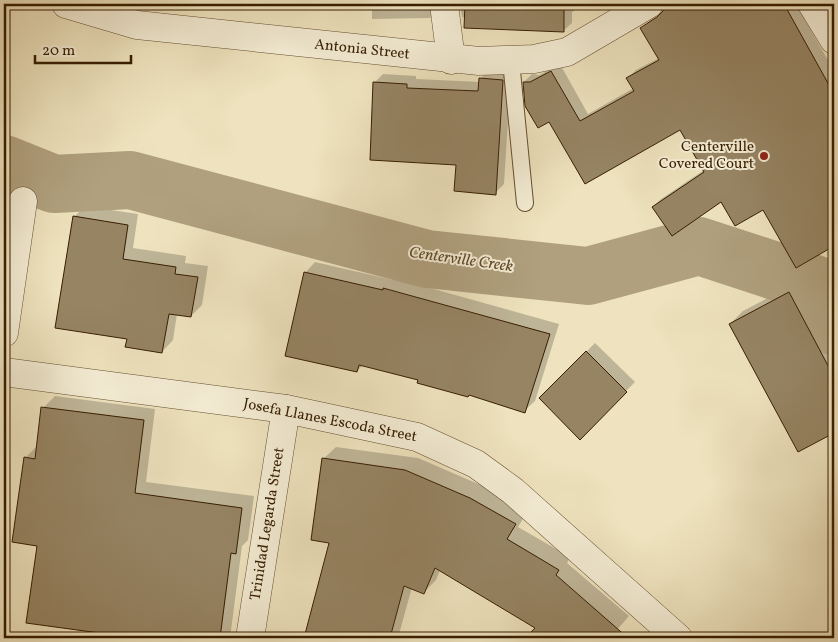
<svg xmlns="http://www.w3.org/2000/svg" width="838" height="642" font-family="Vollkorn,serif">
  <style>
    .shadow { fill: #0003 }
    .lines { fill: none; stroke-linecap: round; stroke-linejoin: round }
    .river { stroke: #b0a07e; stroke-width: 58 }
    .building { fill: #968463; stroke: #371d01 }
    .lane-casing { stroke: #654e30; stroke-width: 18 }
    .street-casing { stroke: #654e30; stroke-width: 29 }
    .lane { stroke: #f4edd5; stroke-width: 16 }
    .street { stroke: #f4edd5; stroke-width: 28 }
    .poi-dot { fill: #8f2418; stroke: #f4edd5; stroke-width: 2 }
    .labels { text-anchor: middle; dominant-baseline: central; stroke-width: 4; stroke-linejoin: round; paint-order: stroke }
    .street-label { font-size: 15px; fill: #371d01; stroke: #f4edd5 }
    .poi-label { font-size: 15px; fill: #371d01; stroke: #f4edd5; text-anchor: end }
    .water-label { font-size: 16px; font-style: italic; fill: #614b2d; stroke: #f4edd5 }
  </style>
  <rect width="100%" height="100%" fill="#eee3be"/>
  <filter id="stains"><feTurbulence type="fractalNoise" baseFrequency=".004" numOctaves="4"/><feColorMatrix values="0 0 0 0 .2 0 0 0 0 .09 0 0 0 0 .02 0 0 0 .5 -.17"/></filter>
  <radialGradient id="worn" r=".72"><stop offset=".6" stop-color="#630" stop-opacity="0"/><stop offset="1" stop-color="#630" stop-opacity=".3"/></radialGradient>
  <g class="shadow">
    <polygon points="265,4 289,4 266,6"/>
    <polygon points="372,4 438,4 438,10 430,18 372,19"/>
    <polygon points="460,4 585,4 572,12 572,23 563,31 462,17"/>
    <polygon points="687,4 796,4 834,71 834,245 796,266 763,209 721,201 653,207 661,199 704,170 680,129 550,120 524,82 532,74 539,75 560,64 588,114 634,88 628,78 636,70 659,58 642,29 650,21 671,9 673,11"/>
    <polygon points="489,70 511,72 504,184 495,193 457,164 374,83 383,74 416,76 416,79 480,82 480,79"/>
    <polygon points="85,206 138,214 133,248 186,256 185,263 208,266 202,305 191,316 177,314 173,340 162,352 128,338 74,217"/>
    <polygon points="315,262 393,280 394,278 559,324 535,401 524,411 420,379 363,365 357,371 305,273"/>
    <polygon points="802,280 834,341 834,432 798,450 730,324 743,311"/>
    <polygon points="595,343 635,382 580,438 540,398"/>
    <polygon points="55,396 155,409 146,482 254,496 248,540 242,546 230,638 147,638 27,622 39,544 25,458 37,446 43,408"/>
    <polygon points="336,447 418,458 483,486 527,512 518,527 570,557 567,563 629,616 610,638 527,638 537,627 440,570 436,580 424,592 412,587 398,638 305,638 331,542 323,459"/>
  </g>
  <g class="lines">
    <polyline class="river" points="4,164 54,184 130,180 427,259 588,276 699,246 815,284 834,326"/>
  </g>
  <g class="building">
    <polygon points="465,4 564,4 564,32 464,28"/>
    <polygon points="665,4 784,4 834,94 834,246 796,268 763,210 735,226 721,202 672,236 652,207 704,172 680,130 585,184 549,122 538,128 525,106 523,82 530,82 551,71 580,121 634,91 626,78 659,60 640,28 657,17 663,11"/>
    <polygon points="479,78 503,80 496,195 454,191 456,165 370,160 373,82 407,84 407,88 478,91"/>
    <polygon points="73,216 128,225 123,259 176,267 175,274 198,277 191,317 169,314 162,353 125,347 127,339 55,328"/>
    <polygon points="304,272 383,290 383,288 550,334 525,413 469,395 468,397 417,383 418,380 359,365 357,372 285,356"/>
    <polygon points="789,292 834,377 834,433 798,452 729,324"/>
    <polygon points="586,351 627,392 580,440 539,398"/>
    <polygon points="41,407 144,420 135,493 242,508 236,554 231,553 220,638 136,638 26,623 37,546 12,542 24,457 35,459"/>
    <polygon points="322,458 405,470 470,498 516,524 507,539 559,570 556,575 628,638 525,638 535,628 435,568 424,594 404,586 390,638 304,638 329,543 311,540"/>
  </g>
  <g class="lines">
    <g class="lane-casing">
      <polyline id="lane" points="511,61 525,203"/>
    </g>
    <g class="street-casing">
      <g id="street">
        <polyline points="66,4 137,25 479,61 534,59 567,52 649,4"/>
        <polyline points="444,4 451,60"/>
        <polyline points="812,4 834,40"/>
        <polyline points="4,333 23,201"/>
        <polyline points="4,372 286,409 417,437 476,464 513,491 678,638"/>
        <polyline points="250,638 286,409"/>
      </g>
    </g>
    <use href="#lane" class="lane"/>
    <use href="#street" class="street"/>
  </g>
  <circle class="poi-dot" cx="764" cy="156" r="5"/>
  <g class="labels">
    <g class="street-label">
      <text transform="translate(362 50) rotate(6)">Antonia Street</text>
      <text transform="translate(330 421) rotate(11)">Josefa Llanes Escoda Street</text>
      <text transform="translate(268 524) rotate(-81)">Trinidad Legarda Street</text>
    </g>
    <g class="poi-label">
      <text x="754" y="147">Centerville<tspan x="754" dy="17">Covered Court</tspan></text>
    </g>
    <g class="water-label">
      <text transform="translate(461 260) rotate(8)">Centerville Creek</text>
    </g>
  </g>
  <rect width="838" height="642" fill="none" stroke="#eee3be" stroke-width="20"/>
  <rect x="5" y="5" width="828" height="632" fill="none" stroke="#371d01" stroke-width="2.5"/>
  <rect x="10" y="10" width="818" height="622" fill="none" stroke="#371d01"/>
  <path d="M35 55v8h96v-8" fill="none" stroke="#371d01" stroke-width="2.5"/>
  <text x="42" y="55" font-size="15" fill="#371d01" stroke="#f4edd5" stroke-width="4" paint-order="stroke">20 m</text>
  <rect width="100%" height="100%" filter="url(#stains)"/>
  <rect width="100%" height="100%" fill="url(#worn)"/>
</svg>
